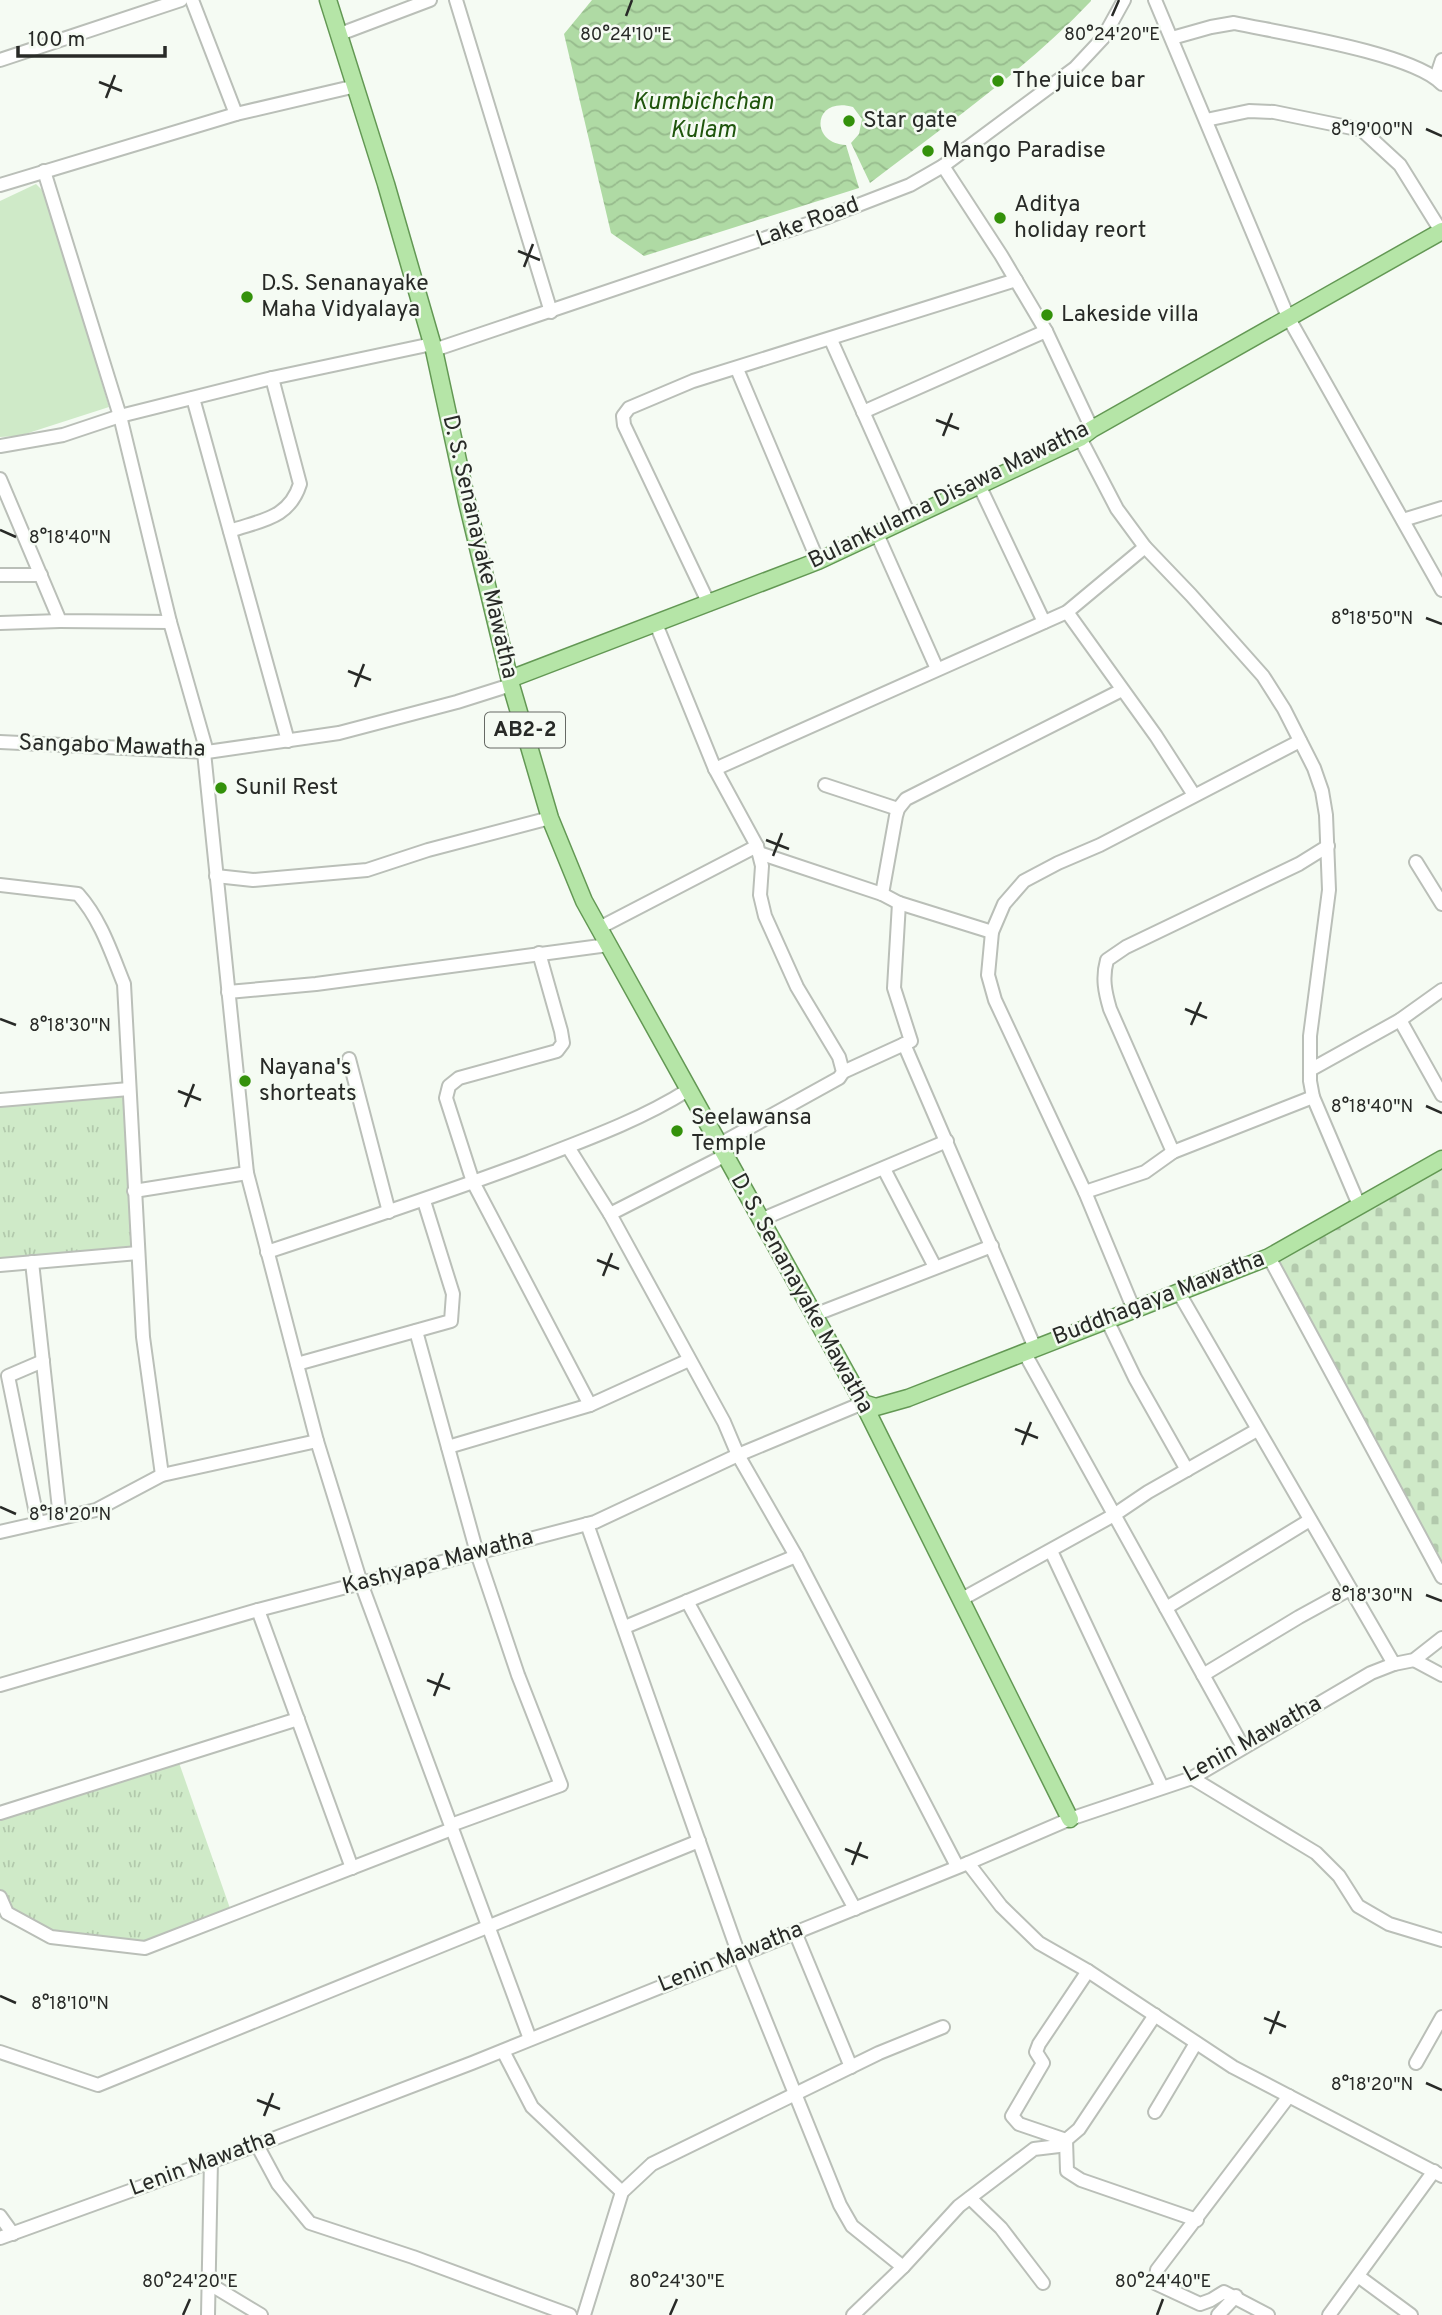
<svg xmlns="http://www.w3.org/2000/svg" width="1442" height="2315" font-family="Overpass,sans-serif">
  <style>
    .grass { fill: url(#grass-tufts) }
    .cemetery { fill: url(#cemetery-stones) }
    .pitch { fill: #cfeac8 }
    .water { fill: url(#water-waves) }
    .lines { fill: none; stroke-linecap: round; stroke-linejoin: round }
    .minor-casing { stroke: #babfb8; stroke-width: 16 }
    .major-casing { stroke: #639854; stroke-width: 19 }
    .minor { stroke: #fff; stroke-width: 12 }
    .major { stroke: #b5e5a7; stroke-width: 16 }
    .ticks { fill: none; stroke: #282a27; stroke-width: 2.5 }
    .poi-dot { fill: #33910a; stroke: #f5fbf3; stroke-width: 2.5 }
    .labels { text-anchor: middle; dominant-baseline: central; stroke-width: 5; stroke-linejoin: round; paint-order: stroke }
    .shield { fill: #f5fbf3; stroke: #666964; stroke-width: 2 }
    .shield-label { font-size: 21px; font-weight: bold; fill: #282a27 }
    .poi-label { font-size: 23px; fill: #282a27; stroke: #f5fbf3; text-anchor: start }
    .street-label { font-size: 23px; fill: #282a27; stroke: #f5fbf3 }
    .water-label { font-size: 24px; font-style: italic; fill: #1f550c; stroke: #f5fbf3 }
    .ticks-label { font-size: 18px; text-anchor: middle; fill: #282a27; stroke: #f5fbf3; stroke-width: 5; stroke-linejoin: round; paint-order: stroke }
  </style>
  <defs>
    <pattern id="grass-tufts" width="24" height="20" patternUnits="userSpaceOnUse" patternTransform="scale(1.75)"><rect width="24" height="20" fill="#cfeac8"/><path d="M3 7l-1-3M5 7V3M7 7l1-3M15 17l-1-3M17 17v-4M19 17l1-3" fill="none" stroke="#b2c9ac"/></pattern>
    <pattern id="cemetery-stones" width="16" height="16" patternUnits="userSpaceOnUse" patternTransform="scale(1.75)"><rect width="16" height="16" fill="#cfeac8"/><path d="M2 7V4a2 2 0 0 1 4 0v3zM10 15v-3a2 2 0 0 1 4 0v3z" fill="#b2c9ac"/></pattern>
    <pattern id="water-waves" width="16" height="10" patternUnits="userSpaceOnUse" patternTransform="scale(1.75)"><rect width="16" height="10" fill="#afdaa4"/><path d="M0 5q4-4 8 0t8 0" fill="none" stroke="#97bb8d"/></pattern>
  </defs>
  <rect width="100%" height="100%" fill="#f5fbf3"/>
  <g class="grass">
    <polygon points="129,1089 138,1253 0,1265 0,1099"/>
    <polygon points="177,1757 232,1914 145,1948 51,1937 7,1913 0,1897 0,1813"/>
  </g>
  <polygon class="cemetery" points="1442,1159 1442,1564 1269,1257"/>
  <polygon class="pitch" points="36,184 46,194 109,407 19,436 0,437 0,201"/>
  <path class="water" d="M592,0H1091V1C1026,70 945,125 870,183L851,143L859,134L862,119L853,107C813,96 809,143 846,145L859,188L644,256L611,233L564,34Z"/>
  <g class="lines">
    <g class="minor-casing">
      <g id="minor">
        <polyline points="192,0 236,114"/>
        <polyline points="456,0 551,312"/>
        <polyline points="1155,0 1288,317 1442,590"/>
        <polyline points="340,34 430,0"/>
        <path d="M1172,38L1211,27L1234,23C1281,33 1413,53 1442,84"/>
        <polyline points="0,60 181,0"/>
        <polyline points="1436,78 1442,60"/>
        <polyline points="1206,120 1249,111 1274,112 1362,130 1400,165 1441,231"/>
        <polyline points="943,166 1001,255 1046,331 1092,429"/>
        <polyline points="44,171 120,416 170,622 207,752"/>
        <polyline points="0,185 236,114 356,86"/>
        <polyline points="831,340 911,519"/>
        <polyline points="434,350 822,219 910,185 943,166 1075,68 1103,38 1124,0"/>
        <polyline points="737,369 818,561"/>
        <polyline points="193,398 288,741"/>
        <polyline points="863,412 1046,331"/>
        <polyline points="1080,438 1117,509 1145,547 1191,595 1263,676 1284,709 1314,768 1322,791 1326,815 1329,890 1310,1036 1310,1081 1313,1097 1359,1205"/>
        <polyline points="0,446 63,435 120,416 272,378 432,344"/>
        <polyline points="0,479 60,621 170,622"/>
        <polyline points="980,487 1044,622"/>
        <polyline points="1403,520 1442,508"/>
        <path d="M230,531C261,520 289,519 300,484L272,378"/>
        <polyline points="877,534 937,669"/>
        <polyline points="0,575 41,575"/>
        <polyline points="709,604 624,425 623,416 629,408 693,381 1016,280"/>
        <polyline points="1067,612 1156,736 1194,795"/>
        <polyline points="0,623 60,621"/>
        <polyline points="656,624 715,769 757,846 762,866 760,895 765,916 797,987 839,1057 843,1072 839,1078 718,1145"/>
        <polyline points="0,742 207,752 339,733 457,702 511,685"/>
        <polyline points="204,752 247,1173 317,1441 361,1583 530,2039"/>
        <polyline points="715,769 1067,612 1145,547"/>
        <polyline points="825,785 898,809"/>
        <polyline points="759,853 882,894 899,903 992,932"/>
        <polyline points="1416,862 1442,904"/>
        <polyline points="216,876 253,880 367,870 428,850 550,818"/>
        <path d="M0,885L78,894C101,920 111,952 124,984L143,1337L162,1475"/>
        <polyline points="882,894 896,816 898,809 906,799 1122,690"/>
        <polyline points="599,928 757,846"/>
        <polyline points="539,953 561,1031 563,1043 557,1051 459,1078 449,1086 446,1098 473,1182 590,1405"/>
        <polyline points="228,992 316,984 608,945"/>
        <polyline points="1400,1020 1442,1095"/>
        <polyline points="904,1044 1035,1348"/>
        <polyline points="349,1059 389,1212"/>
        <polyline points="1310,1070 1400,1020 1442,990"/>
        <polyline points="843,1072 911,1041 894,988 899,903"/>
        <polyline points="0,1100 129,1089"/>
        <polyline points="568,1147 610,1214 724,1422 738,1455 796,1556 957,1866"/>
        <path d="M1173,1152L1110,1009C1105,992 1102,978 1107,960L1126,947L1299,864L1328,846"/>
        <polyline points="884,1169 935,1267"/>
        <polyline points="134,1191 247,1173"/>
        <polyline points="1085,1192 1145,1172 1173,1152 1313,1097"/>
        <polyline points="610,1214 724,1156"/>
        <polyline points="760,1220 947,1141"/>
        <path d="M267,1252C355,1223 442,1194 528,1162C582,1141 639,1121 688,1090"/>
        <polyline points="1269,1257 1442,1577"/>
        <polyline points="32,1262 60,1518"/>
        <polyline points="0,1265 138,1253"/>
        <polyline points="1179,1293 1394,1664"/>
        <polyline points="1134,1310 1085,1192 995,1000 988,975 992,932 1004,904 1024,881 1058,863 1100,845 1300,741"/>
        <polyline points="814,1315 992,1246"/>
        <polyline points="1107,1320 1135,1378 1187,1470"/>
        <polyline points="416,1331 477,1553 518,1675 561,1785 451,1825"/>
        <polyline points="1024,1352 1243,1747"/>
        <polyline points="297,1364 451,1321 453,1294 424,1201"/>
        <polyline points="448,1447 590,1405 689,1360"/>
        <polyline points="38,1523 8,1376 43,1361"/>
        <polyline points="587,1524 739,1955 840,2205 852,2226 903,2267"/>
        <polyline points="0,1532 96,1510 162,1475 317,1441"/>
        <polyline points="1051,1551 1162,1787"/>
        <polyline points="962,1599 1114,1515 1148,1492 1257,1430"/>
        <polyline points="687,1601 855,1909"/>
        <polyline points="1166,1608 1310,1520"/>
        <polyline points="258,1610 352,1868"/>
        <polyline points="625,1627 796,1556"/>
        <polyline points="1414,1660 1442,1675"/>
        <polyline points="1203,1675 1299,1617 1350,1589"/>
        <polyline points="0,1685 258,1610 595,1522 738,1455 863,1403"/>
        <polyline points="1192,1778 1316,1853 1339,1876 1358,1906 1389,1924 1442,1940"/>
        <polyline points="0,1813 298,1719"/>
        <polyline points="968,1863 1001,1906 1039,1943 1088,1971 1233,2067 1442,2176"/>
        <polyline points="0,1897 7,1913 51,1937 145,1948 452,1829"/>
        <polyline points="795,1932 851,2067"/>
        <polyline points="1088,1971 1039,2044 1036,2052 1043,2063 1012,2116 1019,2124 1066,2140 1067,2171 1081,2180 1197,2220"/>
        <polyline points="503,2051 532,2107 622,2192"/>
        <polyline points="0,2052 98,2085 699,1841"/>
        <polyline points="1416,2063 1442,2017"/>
        <polyline points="1155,2112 1196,2043"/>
        <polyline points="257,2145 278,2184 310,2223 413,2257 570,2315"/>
        <polyline points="970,2198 1001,2228 1043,2283"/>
        <polyline points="0,2216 13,2234"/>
        <polyline points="0,2238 257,2145 472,2063 968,1863 1070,1819 1192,1778 1371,1673 1394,1664 1414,1660 1442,1638"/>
        <polyline points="1358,2276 1411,2315"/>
        <polyline points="208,2283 261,2315"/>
        <polyline points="208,2315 211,2160"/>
        <polyline points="584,2315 622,2192 652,2164 879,2053 943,2027"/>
        <polyline points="853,2315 903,2267 959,2206 1034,2149 1059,2146 1079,2129 1155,2015"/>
        <polyline points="1218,2315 1236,2296"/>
        <polyline points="1268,2315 1224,2292 1211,2300 1200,2304 1155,2283 1157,2270 1289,2096"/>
        <polyline points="1329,2315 1434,2171"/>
      </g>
    </g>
    <g class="major-casing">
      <g id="major">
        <polyline points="328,0 386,184 434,350 467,502 511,685 550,818 584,901 863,1403 1070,1819"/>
        <polyline points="510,679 818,561 1080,438 1092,429 1442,231"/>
        <polyline points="863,1403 876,1407 908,1398 1269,1257 1442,1159"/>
      </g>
    </g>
    <use href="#minor" class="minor"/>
    <use href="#major" class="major"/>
  </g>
  <path class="ticks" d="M626,16L632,0M1112,16L1119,0M99,82L122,91M106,98L115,75M1426,129L1442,136M518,251L540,260M524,267L533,244M936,420L959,429M943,436L952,413M0,530L16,537M1426,618L1442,624M348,671L371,680M355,687L364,664M766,840L789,849M773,856L782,833M1185,1009L1207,1018M0,1019L16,1025M1191,1025L1201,1002M178,1091L201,1100M1426,1106L1442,1113M185,1107L194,1084M597,1260L619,1269M603,1276L612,1253M1015,1429L1038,1438M1022,1445L1031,1422M0,1507L16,1514M1426,1595L1442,1601M427,1680L450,1689M434,1696L443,1673M845,1849L868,1858M852,1865L861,1842M0,1996L16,2003M1264,2018L1286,2027M1270,2034L1279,2011M1426,2083L1442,2090M257,2100L280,2109M264,2116L273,2093M183,2315L190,2299M670,2315L677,2299M1157,2315L1163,2299"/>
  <g class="poi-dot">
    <circle cx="998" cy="81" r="7"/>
    <circle cx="849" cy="121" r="7"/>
    <circle cx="928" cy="151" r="7"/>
    <circle cx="1000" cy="218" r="7"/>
    <circle cx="247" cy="297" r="7"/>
    <circle cx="1047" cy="315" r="7"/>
    <circle cx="221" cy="788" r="7"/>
    <circle cx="245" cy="1081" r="7"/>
    <circle cx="677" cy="1131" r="7"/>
  </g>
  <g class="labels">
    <rect class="shield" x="485" y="712.5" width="80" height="35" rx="5"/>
    <g class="shield-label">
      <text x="525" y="730">AB2-2</text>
    </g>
    <g class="poi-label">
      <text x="1012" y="81">The juice bar</text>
      <text x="863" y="121">Star gate</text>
      <text x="942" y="151">Mango Paradise</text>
      <text x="1014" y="205">Aditya<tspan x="1014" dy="26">holiday reort</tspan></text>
      <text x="261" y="284">D.S. Senanayake<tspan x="261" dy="26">Maha Vidyalaya</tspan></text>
      <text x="1061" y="315">Lakeside villa</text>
      <text x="235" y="788">Sunil Rest</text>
      <text x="259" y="1068">Nayana's<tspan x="259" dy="26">shorteats</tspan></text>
      <text x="691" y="1118">Seelawansa<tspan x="691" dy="26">Temple</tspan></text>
    </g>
    <g class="street-label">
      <text transform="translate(808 223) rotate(-20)">Lake Road</text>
      <text transform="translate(949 496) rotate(-26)">Bulankulama Disawa Mawatha</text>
      <text transform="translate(479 547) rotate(77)">D. S. Senanayake Mawatha</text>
      <text transform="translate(112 747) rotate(2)">Sangabo Mawatha</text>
      <text transform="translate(801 1294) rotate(61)">D. S. Senanayake Mawatha</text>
      <text transform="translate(1159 1299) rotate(-21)">Buddhagaya Mawatha</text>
      <text transform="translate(438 1563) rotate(-15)">Kashyapa Mawatha</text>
      <text transform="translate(1253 1740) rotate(-29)">Lenin Mawatha</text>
      <text transform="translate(731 1958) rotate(-22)">Lenin Mawatha</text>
      <text transform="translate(203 2164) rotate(-20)">Lenin Mawatha</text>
    </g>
    <g class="water-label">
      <text x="703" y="103">Kumbichchan<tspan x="703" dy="28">Kulam</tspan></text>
    </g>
  </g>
  <g class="ticks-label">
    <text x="626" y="40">80°24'10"E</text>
    <text x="1112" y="40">80°24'20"E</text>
    <text x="1372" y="135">8°19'00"N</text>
    <text x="70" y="543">8°18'40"N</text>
    <text x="1372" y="624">8°18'50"N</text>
    <text x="70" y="1031">8°18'30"N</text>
    <text x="1372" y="1112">8°18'40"N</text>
    <text x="70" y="1520">8°18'20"N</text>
    <text x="1372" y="1601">8°18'30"N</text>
    <text x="70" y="2009">8°18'10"N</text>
    <text x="1372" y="2090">8°18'20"N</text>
    <text x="190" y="2287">80°24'20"E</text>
    <text x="677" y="2287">80°24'30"E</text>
    <text x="1163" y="2287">80°24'40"E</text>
  </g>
  <path d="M18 46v10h147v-10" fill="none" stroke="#282a27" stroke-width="3.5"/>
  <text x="28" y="46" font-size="21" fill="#282a27" stroke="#f5fbf3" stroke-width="5" paint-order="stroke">100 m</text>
</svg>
